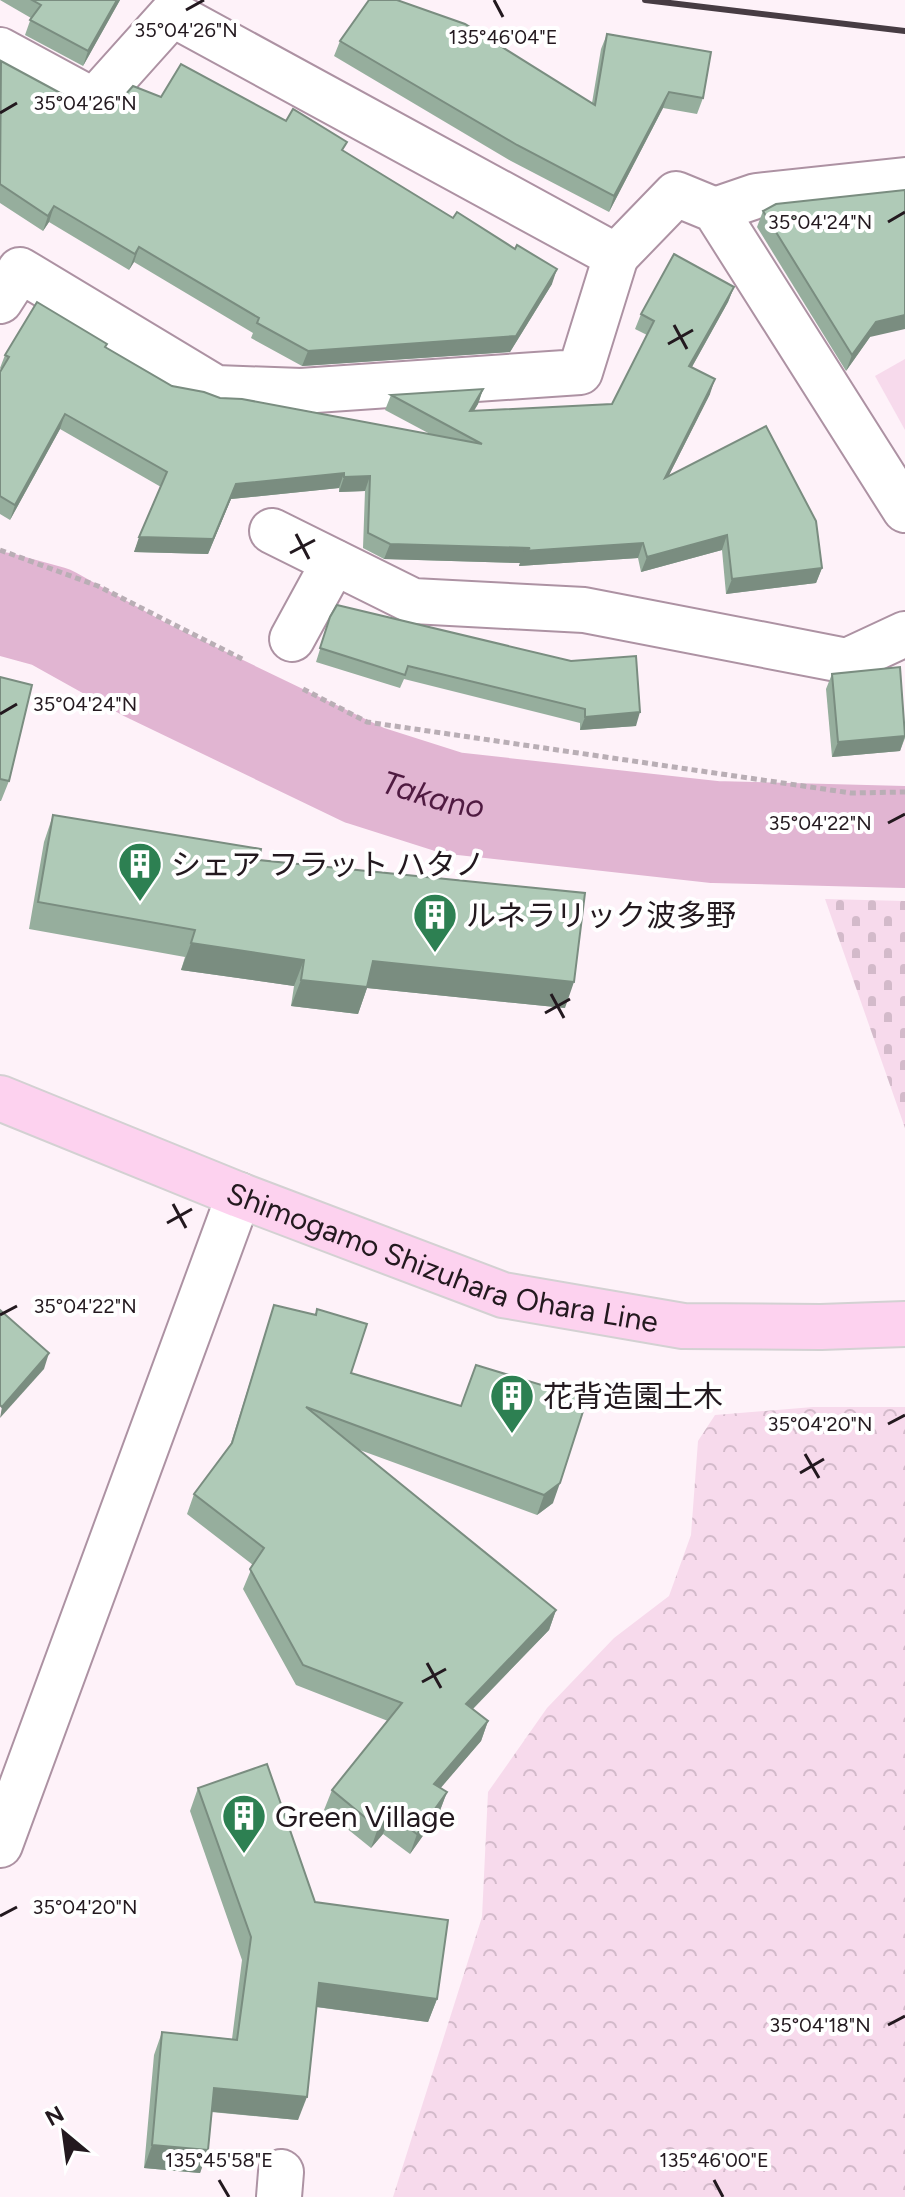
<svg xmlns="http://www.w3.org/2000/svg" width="905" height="2197" font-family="Figtree,'Noto Sans JP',sans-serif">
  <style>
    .grass { fill: #f7daec }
    .forest { fill: url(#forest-crowns) }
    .cemetery { fill: url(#cemetery-stones) }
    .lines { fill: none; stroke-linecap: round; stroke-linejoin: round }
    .river { stroke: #e1b5d2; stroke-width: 102 }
    .minor-casing { stroke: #ad92a3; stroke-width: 48 }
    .major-casing { stroke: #d3d1d2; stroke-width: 48 }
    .path { stroke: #b9aeb5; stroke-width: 5; stroke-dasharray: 6 4; stroke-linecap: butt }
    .minor { stroke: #fff; stroke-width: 44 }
    .major { stroke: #fdd2ef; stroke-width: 44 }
    .rail { stroke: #473c43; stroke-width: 6 }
    .wall { fill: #96ae9d }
    .shaded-wall { fill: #7a8d80 }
    .building { fill: #afcab7; stroke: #7a8d80; stroke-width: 2 }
    .ticks { fill: none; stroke: #23191f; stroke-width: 3 }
    .labels { text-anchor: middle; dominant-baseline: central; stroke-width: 8; stroke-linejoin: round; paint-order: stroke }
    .poi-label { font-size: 30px; fill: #23191f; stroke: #fff; text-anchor: start }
    .street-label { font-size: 30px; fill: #23191f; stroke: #fff }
    .water-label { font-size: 32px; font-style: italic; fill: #4f1a41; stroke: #fff }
    .ticks-label { font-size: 20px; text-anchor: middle; fill: #23191f; stroke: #fff; stroke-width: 8; stroke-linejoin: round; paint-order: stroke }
  </style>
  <defs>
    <pattern id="forest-crowns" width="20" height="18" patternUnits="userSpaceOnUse" patternTransform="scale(2)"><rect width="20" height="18" fill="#f7daec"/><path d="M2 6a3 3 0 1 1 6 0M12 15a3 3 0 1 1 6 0" fill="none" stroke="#d3baca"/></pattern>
    <pattern id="cemetery-stones" width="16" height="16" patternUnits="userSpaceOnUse" patternTransform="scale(2)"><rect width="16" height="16" fill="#f7daec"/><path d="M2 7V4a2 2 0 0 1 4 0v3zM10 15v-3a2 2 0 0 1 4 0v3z" fill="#d3baca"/></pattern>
  </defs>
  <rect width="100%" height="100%" fill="#fef2f9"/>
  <polygon class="grass" points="905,359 905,430 875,376"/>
  <polygon class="forest" points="813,1407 905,1407 905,2197 393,2197 482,1917 488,1792 547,1708 614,1638 669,1596 691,1535 698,1441 715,1415"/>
  <polygon class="cemetery" points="825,899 905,901 905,1128"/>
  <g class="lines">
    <path class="river" id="s1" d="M0,603L51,617L146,670L364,775L452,803L714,832L905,837"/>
    <g class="minor-casing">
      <g id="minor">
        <polyline points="0,50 94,101 172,14 616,256 580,372 301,391 216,388 20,270 0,301"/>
        <polyline points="715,210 756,196 905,180"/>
        <polyline points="616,256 676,194 715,210 905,510"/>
        <polyline points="272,531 413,601 584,610 847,661 905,634"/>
        <polyline points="292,639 334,562"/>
        <polyline points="0,1845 239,1195"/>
        <polyline points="279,2197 281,2172"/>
      </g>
    </g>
    <g class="major-casing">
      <g id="major">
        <path id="s2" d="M0,1098L239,1195L503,1295L683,1326L821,1327L905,1324"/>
      </g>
    </g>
    <g class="path">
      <polyline points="0,550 98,586 244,660"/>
      <polyline points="303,689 367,722 851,793 905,792"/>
    </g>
    <use href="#minor" class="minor"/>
    <use href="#major" class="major"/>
    <polyline class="rail" points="645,0 905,31"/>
  </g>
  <g class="wall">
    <polygon points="0,0 120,0 83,66 25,35 31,18"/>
    <polygon points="607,34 703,98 697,114 663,108 609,212 511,161 334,56 340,41 592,103 601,49"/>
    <polygon points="0,62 88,108 99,111 161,97 286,121 344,151 552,284 510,352 302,366 251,338 253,333 134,262 129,270 49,222 43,231 0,203"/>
    <polygon points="763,211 870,337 846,371 757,227"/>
    <polygon points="734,287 728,302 692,367 710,394 668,477 822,568 816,583 726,594 722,550 641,572 638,558 519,566 520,563 384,559 363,548 365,491 339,492 339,488 231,499 208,554 134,552 161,487 60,429 10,520 0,514 0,372 1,370 0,368 5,355 105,348 172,386 220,398 430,434 385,410 391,395 483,389 478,404 474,411 612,404 647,335 635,329 641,314"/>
    <polygon points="330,617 636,726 580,730 580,723 404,679 400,688 316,662"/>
    <polygon points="832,674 905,724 905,738 900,751 832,757 826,689"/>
    <polygon points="0,677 9,781 1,801 0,801"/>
    <polygon points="53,815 259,860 565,1008 367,988 358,1014 291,1006 294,986 181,970 185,957 29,929 44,842"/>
    <polygon points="274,1305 315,1315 317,1309 351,1373 461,1406 553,1503 537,1515 357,1449 556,1610 549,1630 473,1709 488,1721 481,1741 440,1788 447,1792 439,1813 410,1854 383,1834 371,1848 324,1810 332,1790 388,1721 296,1685 243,1589 253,1565 187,1514 194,1494 230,1446"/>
    <polygon points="198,1788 315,1902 437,1999 428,2022 316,2007 298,2120 211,2112 208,2150 200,2173 144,2168 154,2055 162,2032 232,2039 242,1960 190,1811"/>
  </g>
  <g class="shaded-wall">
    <polygon points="117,0 120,0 83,66 88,51"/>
    <polygon points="669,92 663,108 609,212 614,196"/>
    <polygon points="54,206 49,222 43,231 48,216"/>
    <polygon points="139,247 134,262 129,270 135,254"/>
    <polygon points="557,269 552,284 510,352 302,366 308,351"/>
    <polygon points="734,287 728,302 684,381 689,366"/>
    <polygon points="905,315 905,329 870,337 846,371 852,355 876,322"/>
    <polygon points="715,379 710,394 660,493 665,478"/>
    <polygon points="483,389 478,404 464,426 470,411"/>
    <polygon points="65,414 60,429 10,520 15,505"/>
    <polygon points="344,473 339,488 231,499 208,554 134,552 139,537 236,484"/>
    <polygon points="370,476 365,491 339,492 344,477"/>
    <polygon points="727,535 722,550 641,572 647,557"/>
    <polygon points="643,543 638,558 519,566 520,563 384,559 390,544"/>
    <polygon points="822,568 816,583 726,594 732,579"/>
    <polygon points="640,712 636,726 580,730 585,717"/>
    <polygon points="905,736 900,751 832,757 838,742"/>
    <polygon points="191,943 304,960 294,986 181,970"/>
    <polygon points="373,961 574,982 565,1008 367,988 358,1014 291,1006 301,980"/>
    <polygon points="49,1353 44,1369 0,1418 2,1407"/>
    <polygon points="560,1483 553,1503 537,1515 544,1495"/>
    <polygon points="556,1610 549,1630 458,1724 466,1704"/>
    <polygon points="488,1721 481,1741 427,1804 434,1784"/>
    <polygon points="447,1792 439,1813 410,1854 417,1834"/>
    <polygon points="390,1814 383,1834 371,1848 378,1828"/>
    <polygon points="319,1983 437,1999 428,2022 310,2006"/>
    <polygon points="214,2088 307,2097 298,2120 205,2111"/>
    <polygon points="152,2145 208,2150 200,2173 144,2168"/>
  </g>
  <g class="building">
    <polygon points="32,0 117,0 88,51 30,20 41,5"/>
    <polygon points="369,0 397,0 465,24 595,105 607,34 711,52 703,98 669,92 614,196 517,145 340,41"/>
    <polygon points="1,61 88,108 99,111 110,108 118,103 133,86 161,97 181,64 286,121 293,109 347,142 342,150 453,218 457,212 515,249 517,245 557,269 516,336 308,351 257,323 259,318 139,247 135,254 54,206 48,216 0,184"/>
    <polygon points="905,190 905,315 876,322 852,355 763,211 776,204"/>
    <polygon points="674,254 734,287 689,366 715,379 665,478 766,426 816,521 822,568 732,579 727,535 647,557 643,543 524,551 530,548 390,544 368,533 370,476 344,477 344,473 236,484 213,539 139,537 167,472 65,414 15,505 0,496 0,372 9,357 5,355 37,302 107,344 105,347 172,386 204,392 220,398 242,399 482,444 391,395 483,389 470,411 612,404 654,321 641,314"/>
    <polygon points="337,605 571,661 636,656 640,712 585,717 585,709 408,666 405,675 320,648 330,617"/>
    <polygon points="900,667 905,736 838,742 832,674"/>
    <polygon points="0,677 32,685 9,781 0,779"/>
    <polygon points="53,815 261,849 259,860 585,893 574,982 373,961 367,987 301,980 304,960 191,943 195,930 38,902"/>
    <polygon points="274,1305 316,1315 317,1309 367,1324 351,1373 461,1406 476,1365 587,1399 560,1483 544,1495 306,1407 556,1610 466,1704 488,1721 434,1784 447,1792 417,1834 390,1814 378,1828 332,1790 402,1703 303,1665 250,1569 264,1548 194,1494 232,1443"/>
    <polygon points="0,1310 49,1353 2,1407 0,1405"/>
    <polygon points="267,1764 315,1902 448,1920 437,1999 319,1983 307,2097 214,2088 208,2150 152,2145 162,2032 237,2040 251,1937 198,1788"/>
  </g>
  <path class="ticks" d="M494,0L503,17M186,10L204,0M0,113L17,103M888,222L905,212M674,325L687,349M668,344L693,330M296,534L309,559M290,553L315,540M0,714L17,704M888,823L905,814M551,994L564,1018M545,1013L570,999M173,1204L186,1228M167,1223L192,1209M0,1315L17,1306M888,1424L905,1415M805,1454L819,1478M800,1473L824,1459M427,1663L441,1688M422,1682L446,1669M0,1916L17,1907M888,2025L905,2016M219,2180L229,2197M714,2180L723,2197"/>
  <defs>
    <g id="building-pin" transform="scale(2.3)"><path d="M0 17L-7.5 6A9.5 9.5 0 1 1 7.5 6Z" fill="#2d8052" stroke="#fff"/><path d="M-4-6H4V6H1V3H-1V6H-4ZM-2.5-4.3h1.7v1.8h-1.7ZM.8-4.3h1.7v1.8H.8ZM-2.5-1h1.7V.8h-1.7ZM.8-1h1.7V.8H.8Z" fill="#fff"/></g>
  </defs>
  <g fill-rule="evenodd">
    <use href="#building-pin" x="140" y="864"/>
    <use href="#building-pin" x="435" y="915"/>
    <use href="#building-pin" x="512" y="1396"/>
    <use href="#building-pin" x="244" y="1816"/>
  </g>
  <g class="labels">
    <g class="poi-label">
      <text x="171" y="864">シェア フラット ハタノ</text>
      <text x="466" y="915">ルネラリック波多野</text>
      <text x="543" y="1396">花背造園土木</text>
      <text x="275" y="1816">Green Village</text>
    </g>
    <g class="street-label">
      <text stroke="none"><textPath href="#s2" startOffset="472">Shimogamo Shizuhara Ohara Line</textPath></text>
    </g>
    <g class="water-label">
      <text stroke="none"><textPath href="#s1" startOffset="476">Takano</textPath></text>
    </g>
  </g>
  <g class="ticks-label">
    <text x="186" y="37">35°04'26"N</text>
    <text x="503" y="44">135°46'04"E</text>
    <text x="85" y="110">35°04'26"N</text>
    <text x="820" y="229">35°04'24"N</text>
    <text x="85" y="711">35°04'24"N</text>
    <text x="820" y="830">35°04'22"N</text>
    <text x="85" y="1313">35°04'22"N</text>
    <text x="820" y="1431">35°04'20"N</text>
    <text x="85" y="1914">35°04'20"N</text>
    <text x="820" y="2032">35°04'18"N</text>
    <text x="219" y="2167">135°45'58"E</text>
    <text x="714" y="2167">135°46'00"E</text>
  </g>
  <g transform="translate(64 2133) rotate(331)" stroke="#ffffff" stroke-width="6" paint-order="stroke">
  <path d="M0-6L14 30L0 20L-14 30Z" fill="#23191f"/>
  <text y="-12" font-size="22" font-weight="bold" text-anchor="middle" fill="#23191f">N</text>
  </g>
</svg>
